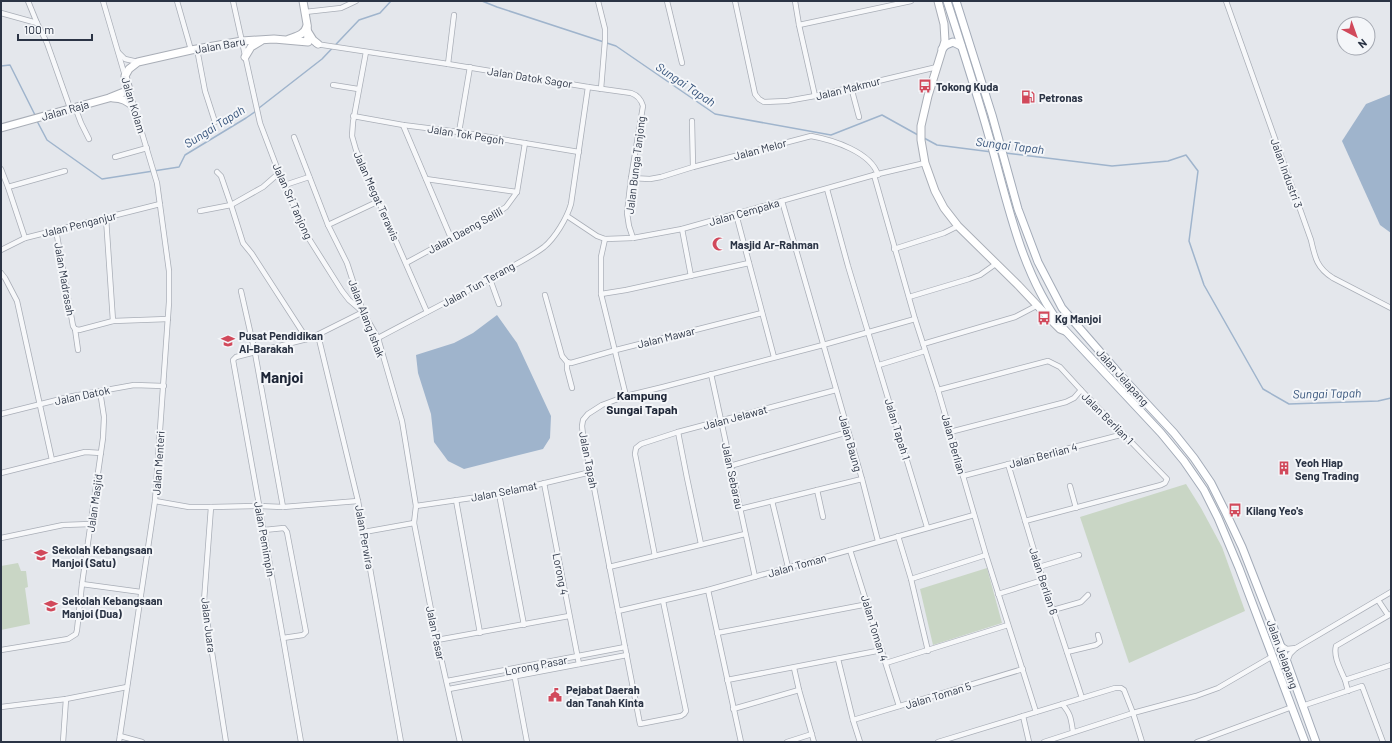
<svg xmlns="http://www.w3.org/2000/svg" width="1392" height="743" font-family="Barlow,sans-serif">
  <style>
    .green { fill: #c9d6c5 }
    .water { fill: #9fb4cc }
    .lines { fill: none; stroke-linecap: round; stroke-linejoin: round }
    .stream { stroke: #9fb4cc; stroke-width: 1.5 }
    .street-casing { stroke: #a9aeb7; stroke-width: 6 }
    .secondary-casing { stroke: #a9aeb7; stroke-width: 9 }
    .primary-casing { stroke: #a3abb8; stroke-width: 9 }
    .street { stroke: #f7f8fa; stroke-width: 4.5 }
    .secondary { stroke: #fff; stroke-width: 7 }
    .primary { stroke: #fff; stroke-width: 7 }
    .labels { text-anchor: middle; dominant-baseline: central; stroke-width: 4; stroke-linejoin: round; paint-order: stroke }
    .street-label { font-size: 11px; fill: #2b3445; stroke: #f4f6f9 }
    .poi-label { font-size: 11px; font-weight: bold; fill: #2b3445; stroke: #f4f6f9; text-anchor: start }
    .water-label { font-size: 12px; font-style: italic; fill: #34527a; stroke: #f4f6f9 }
    .neighbourhood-label { font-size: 12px; font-weight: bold; fill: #1d2536; stroke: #f4f6f9 }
    .district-label { font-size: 15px; font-weight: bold; fill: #1d2536; stroke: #f4f6f9 }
  </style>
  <rect width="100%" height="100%" fill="#e4e7ec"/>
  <g class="green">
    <polygon points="1186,484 1201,508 1222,547 1245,611 1129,663 1080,517"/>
    <polygon points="18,563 21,571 26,571 28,587 25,588 30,624 1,630 1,566"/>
    <polygon points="987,568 1002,623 933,645 920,589"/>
  </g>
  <g class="water">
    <polygon points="1391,94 1391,233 1380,225 1342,141 1366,104"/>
    <polygon points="497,315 517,343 551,416 550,438 543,449 464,469 448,461 434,442 431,414 418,373 416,355 454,343 473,333"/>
  </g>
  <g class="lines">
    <g class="stream">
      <polyline points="482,1 497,7 616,46 715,114 831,135 882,115 918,135"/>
      <polyline points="1,66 10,65 35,115"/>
      <polyline points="259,108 322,59 359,20 380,13 391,1"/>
      <polyline points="37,121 47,140 102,179 179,167 185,155 246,118 256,111"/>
      <polyline points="924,138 937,145 992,152"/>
      <polyline points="1005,153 1112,166 1168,161 1186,155 1198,171 1189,241 1204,285 1263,389 1289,404 1378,401 1391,398"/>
    </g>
    <g class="street-casing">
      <g id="street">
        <polyline points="28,1 37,23 47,43 70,108"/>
        <polyline points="103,1 125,76"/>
        <polyline points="177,1 191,50"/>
        <polyline points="233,1 260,123 279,173 306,234 342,291 349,300 363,312"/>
        <polyline points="598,1 605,29 605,40 601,89"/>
        <polyline points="667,1 682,63"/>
        <polyline points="735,1 755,94 759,99 764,102 787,101 815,96 937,67"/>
        <polyline points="795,1 799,25 815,96"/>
        <path d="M1226,1L1311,240C1315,258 1317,268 1333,278L1391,308"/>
        <polyline points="305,12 341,8 356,1"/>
        <polyline points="1,13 37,23"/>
        <polyline points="799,25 911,1"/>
        <path d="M316,44L448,64L588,87L571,204C567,218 555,238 544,247C531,257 516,264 502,272C461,295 419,316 378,338"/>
        <polyline points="197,49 205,91 215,122"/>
        <polyline points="366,52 353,122 352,136 356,150 427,312"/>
        <polyline points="119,53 125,59 138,62"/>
        <polyline points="448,64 454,15"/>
        <polyline points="333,85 358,89"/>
        <path d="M588,87L631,93C637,95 641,99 643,106L631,178L627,213L629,226L633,238"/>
        <polyline points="851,87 859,117"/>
        <polyline points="75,107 81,123 89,139"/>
        <polyline points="353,116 403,125 459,132 579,152"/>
        <polyline points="692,121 693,167"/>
        <polyline points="403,125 451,238"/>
        <polyline points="459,132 470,67"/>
        <polyline points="294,137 328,225 347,263 363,312 378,338 402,421 416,506 414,523 437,640 460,742"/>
        <polyline points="115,157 147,148"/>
        <polyline points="1,169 8,187 25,238"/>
        <polyline points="217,172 221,176 231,205 243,243 252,254 307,339"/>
        <polyline points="874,175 915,319 938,390 986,555 1036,712"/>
        <path d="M631,178L650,179L661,177L693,167L811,136C833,140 871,152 878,175"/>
        <polyline points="426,179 517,192"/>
        <polyline points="285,185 309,177"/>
        <polyline points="8,187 65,171"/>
        <polyline points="827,189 848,266 927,527"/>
        <polyline points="782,201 862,479 878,541"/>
        <polyline points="200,211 231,205 263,187 279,173"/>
        <polyline points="736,214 774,357"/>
        <polyline points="567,216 597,236 605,239 633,238 682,229 874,175 925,163"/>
        <polyline points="106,218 113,321"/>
        <polyline points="328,225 379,201"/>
        <polyline points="682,229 691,276"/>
        <polyline points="56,230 73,326 75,329 79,330 113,321 168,319"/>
        <polyline points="605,239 601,257 601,294 626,396"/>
        <polyline points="894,249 944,233 958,226"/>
        <polyline points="1,250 25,238 160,204"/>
        <polyline points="406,263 492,216 506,207 517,192 525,143"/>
        <polyline points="1,273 5,278 17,301 52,460"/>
        <polyline points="490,279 499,304"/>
        <polyline points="241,291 255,353 283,507"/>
        <polyline points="601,294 626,290 749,263"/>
        <polyline points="545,295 562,356 567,362 571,363 616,350 762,313"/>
        <polyline points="909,297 969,279 980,275 997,263"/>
        <polyline points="75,329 78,350"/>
        <polyline points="318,335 358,501 401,742"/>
        <polyline points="923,344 1015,317 1038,305"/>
        <polyline points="567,362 567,369 572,388"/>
        <polyline points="879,365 925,351"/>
        <polyline points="711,374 755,577"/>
        <polyline points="938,390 1048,361 1060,367 1081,390 1167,479 1165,483 1161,485 1025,521"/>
        <polyline points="1,414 73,396 134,385 164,386"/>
        <polyline points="678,432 687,478 701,544"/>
        <polyline points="950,432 1066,402 1074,398 1081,390"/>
        <polyline points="1008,464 1039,567 1082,698"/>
        <polyline points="730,466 848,432"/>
        <polyline points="1,473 85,452 101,453"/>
        <polyline points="963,476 1124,434"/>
        <polyline points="544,483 579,664"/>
        <polyline points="1070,486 1076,508"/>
        <polyline points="817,490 823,517"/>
        <polyline points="499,494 524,625"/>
        <polyline points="456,500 480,633"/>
        <polyline points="155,501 189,507 211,507 259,506 283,507 358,501"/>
        <polyline points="772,501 788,567"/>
        <polyline points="416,506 499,494 591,472"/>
        <polyline points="211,507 204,601 226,742"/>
        <polyline points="740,509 862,479"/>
        <polyline points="264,530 284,528 287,532 306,632 303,635 283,638"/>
        <polyline points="364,532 414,523"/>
        <polyline points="898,536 911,579 928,651"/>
        <polyline points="1,538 63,525 91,524"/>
        <polyline points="850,550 899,706"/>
        <polyline points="655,556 635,454 636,448 641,444 678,432 836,390"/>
        <polyline points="609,567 745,534"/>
        <polyline points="1039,567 1079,555"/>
        <polyline points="911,579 986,555"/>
        <polyline points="82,584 141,592"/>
        <polyline points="708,590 741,742"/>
        <polyline points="998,594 1043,580"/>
        <polyline points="1378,600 1388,615"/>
        <polyline points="663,601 686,711 684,714 681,716 640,724 591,472 584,444 582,426 583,420 588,414 602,405 626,396 663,387 823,345 915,319"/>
        <polyline points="1053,610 1081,602 1088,595"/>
        <polyline points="618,611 708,590 974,515"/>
        <path d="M1391,614L1336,646C1333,657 1341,670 1345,680L1391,665"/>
        <polyline points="717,633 868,604"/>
        <polyline points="437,640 569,616"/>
        <polyline points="1281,645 1287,649 1296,648"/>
        <polyline points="1,650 68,639 76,634 77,630 82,584 103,438 104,417 100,391"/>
        <polyline points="1067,652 1096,645 1100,642 1098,635"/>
        <polyline points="838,659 853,720 860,742"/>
        <polyline points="1287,662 1290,654 1296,648 1391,592"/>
        <polyline points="886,663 1008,625"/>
        <polyline points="794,668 799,690 814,742"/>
        <polyline points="514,673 527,742"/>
        <polyline points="727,680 882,650"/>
        <polyline points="1345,680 1348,691"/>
        <polyline points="447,681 625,647"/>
        <polyline points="449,689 627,655"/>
        <path d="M1062,704C1071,714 1071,719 1073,732"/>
        <polyline points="1302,706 1362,686 1383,742"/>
        <polyline points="1,707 66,699 127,687"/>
        <polyline points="733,709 799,690"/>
        <polyline points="1023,716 1029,742"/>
        <polyline points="853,720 1023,669"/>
        <polyline points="120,736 142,742"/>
        <polyline points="63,742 66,699"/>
        <polyline points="119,742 155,501 169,302 169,271 157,183 129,90"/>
        <polyline points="301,742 283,638 233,360 236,357 311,338 363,312"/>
        <polyline points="787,742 812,734"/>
        <polyline points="938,742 1115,688 1121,688 1124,690 1133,713 1142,742"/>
        <polyline points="1044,742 1133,713 1196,696 1218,688 1273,656"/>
        <polyline points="1197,742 1292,707"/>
      </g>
    </g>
    <g class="secondary-casing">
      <g id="secondary">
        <polyline points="938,1 944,24 945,41 928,96 921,126 921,140 925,163 935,191 944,208 958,226 1018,285 1052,321 1060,329 1065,331"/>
        <polyline points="308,32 313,40 318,44"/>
        <path d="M289,39C297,36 304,35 307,26"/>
        <polyline points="245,57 251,47 261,41"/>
        <path d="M113,98C122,98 127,101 134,107"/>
        <polyline points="1,128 109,98 129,90 125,76 129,69 138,62 191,50 242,41 274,39 308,42 307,24 303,1"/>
      </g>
    </g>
    <g class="primary-casing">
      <g id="primary">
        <path d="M947,1C962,47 977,94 990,140C1008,204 1021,273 1062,327L1161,433L1184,461L1204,490L1218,518L1239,568L1305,742"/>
        <polyline points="956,1 992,115 1018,209 1038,262 1062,308 1122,377 1174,433 1194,458 1211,483 1226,513 1242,547 1287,662 1316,742"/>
        <polyline points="942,49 946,45 953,42 961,46"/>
      </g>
    </g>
    <use href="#street" class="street"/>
    <use href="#secondary" class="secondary"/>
    <use href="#primary" class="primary"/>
  </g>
  <defs>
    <g id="bus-bare" transform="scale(1.08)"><path d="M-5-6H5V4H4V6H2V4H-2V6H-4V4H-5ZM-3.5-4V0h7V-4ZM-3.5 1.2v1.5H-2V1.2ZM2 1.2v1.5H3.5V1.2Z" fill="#d1495b" stroke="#f4f6f9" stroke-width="2.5" paint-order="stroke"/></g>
    <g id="fuel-bare" transform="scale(1.08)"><path d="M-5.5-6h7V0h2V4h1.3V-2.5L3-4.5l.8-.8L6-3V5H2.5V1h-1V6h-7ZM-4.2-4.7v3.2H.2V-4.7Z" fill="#d1495b" stroke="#f4f6f9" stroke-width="2.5" paint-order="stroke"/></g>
    <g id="mosque-bare" transform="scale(1.08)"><path d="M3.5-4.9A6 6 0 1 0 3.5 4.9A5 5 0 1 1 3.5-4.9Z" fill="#d1495b" stroke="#f4f6f9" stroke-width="2.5" paint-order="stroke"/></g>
    <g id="school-bare" transform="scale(1.08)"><path d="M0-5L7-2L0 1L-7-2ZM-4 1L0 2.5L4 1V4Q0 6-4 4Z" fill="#d1495b" stroke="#f4f6f9" stroke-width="2.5" paint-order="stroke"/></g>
    <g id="building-bare" transform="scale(1.08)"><path d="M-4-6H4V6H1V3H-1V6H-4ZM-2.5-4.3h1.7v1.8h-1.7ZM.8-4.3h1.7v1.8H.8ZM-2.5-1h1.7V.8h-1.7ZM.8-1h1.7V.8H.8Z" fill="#d1495b" stroke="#f4f6f9" stroke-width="2.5" paint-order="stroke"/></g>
    <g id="civic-bare" transform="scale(1.08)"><path d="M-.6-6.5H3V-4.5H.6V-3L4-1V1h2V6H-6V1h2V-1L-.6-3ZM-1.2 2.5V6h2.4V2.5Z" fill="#d1495b" stroke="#f4f6f9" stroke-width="2.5" paint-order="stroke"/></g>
  </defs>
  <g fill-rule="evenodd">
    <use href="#bus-bare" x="925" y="86"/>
    <use href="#fuel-bare" x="1028" y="97"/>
    <use href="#mosque-bare" x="719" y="244"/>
    <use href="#bus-bare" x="1044" y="318"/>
    <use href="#school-bare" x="228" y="341"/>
    <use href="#building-bare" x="1284" y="468"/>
    <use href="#bus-bare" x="1235" y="510"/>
    <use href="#school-bare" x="41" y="555"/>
    <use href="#school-bare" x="51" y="606"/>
    <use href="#civic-bare" x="555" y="695"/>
  </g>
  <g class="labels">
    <g class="street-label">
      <text transform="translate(220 45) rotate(-10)">Jalan Baru</text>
      <text transform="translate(530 77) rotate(9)">Jalan Datok Sagor</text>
      <text transform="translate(848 88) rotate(-14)">Jalan Makmur</text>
      <text transform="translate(134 105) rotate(73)">Jalan Kolam</text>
      <text transform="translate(65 110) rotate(-16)">Jalan Raja</text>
      <text transform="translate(466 134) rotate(9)">Jalan Tok Pegoh</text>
      <text transform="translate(760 149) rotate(-15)">Jalan Melor</text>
      <text transform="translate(635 165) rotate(-83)">Jalan Bunga Tanjong</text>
      <text transform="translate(1287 173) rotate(70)">Jalan Industri 3</text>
      <text transform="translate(377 196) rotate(66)">Jalan Megat Terawis</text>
      <text transform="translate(293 201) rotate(66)">Jalan Sri Tanjong</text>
      <text transform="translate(744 212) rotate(-16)">Jalan Cempaka</text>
      <text transform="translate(79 224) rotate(-14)">Jalan Penganjur</text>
      <text transform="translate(465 230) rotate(-29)">Jalan Daeng Selili</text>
      <text transform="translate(65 279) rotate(80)">Jalan Madrasah</text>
      <text transform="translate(478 284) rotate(-29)">Jalan Tun Terang</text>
      <text transform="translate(367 318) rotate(69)">Jalan Alang Ishak</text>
      <text transform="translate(666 337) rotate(-14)">Jalan Mawar</text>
      <text transform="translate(1123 377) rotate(48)">Jalan Jelapang</text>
      <text transform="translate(82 395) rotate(-12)">Jalan Datok</text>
      <text transform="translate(735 417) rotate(-15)">Jalan Jelawat</text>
      <text transform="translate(1108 418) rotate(45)">Jalan Berlian 1</text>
      <text transform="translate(898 429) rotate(73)">Jalan Tapah 1</text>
      <text transform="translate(851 443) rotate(74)">Jalan Baung</text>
      <text transform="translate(954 444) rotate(74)">Jalan Berlian</text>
      <text transform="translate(1043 455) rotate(-15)">Jalan Berlian 4</text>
      <text transform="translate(589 460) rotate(79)">Jalan Tapah</text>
      <text transform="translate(158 463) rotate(-86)">Jalan Menteri</text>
      <text transform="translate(733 476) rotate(78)">Jalan Sebarau</text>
      <text transform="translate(504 491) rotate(-11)">Jalan Selamat</text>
      <text transform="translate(94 503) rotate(-82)">Jalan Masjid</text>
      <text transform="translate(365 537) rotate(80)">Jalan Perwira</text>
      <text transform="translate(265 539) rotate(80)">Jalan Pemimpin</text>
      <text transform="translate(797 565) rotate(-16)">Jalan Toman</text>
      <text transform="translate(561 574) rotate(79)">Lorong 4</text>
      <text transform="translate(1044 581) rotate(72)">Jalan Berlian 6</text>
      <text transform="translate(209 625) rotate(83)">Jalan Juara</text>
      <text transform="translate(875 628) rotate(73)">Jalan Toman 4</text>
      <text transform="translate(436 633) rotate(78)">Jalan Pasar</text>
      <text transform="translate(1283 654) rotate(70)">Jalan Jelapang</text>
      <text transform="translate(536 665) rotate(-11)">Lorong Pasar</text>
      <text transform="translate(938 695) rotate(-17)">Jalan Toman 5</text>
    </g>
    <g class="poi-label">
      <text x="936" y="86">Tokong Kuda</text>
      <text x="1039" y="97">Petronas</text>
      <text x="730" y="244">Masjid Ar-Rahman</text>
      <text x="1055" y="318">Kg Manjoi</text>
      <text x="239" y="335">Pusat Pendidikan<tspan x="239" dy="13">Al-Barakah</tspan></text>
      <text x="1295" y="462">Yeoh Hiap<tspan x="1295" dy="13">Seng Trading</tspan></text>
      <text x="1246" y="510">Kilang Yeo's</text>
      <text x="52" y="549">Sekolah Kebangsaan<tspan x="52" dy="13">Manjoi (Satu)</tspan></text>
      <text x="62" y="600">Sekolah Kebangsaan<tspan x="62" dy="13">Manjoi (Dua)</tspan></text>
      <text x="566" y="689">Pejabat Daerah<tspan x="566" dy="13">dan Tanah Kinta</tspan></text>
    </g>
    <g class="water-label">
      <text transform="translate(686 84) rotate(34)">Sungai Tapah</text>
      <text transform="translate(214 126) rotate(-32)">Sungai Tapah</text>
      <text transform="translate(1010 145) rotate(7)">Sungai Tapah</text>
      <text transform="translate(1327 393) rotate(-1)">Sungai Tapah</text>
    </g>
    <g class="neighbourhood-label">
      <text x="642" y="395">Kampung<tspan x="642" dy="14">Sungai Tapah</tspan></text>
    </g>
    <g class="district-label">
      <text x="282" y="377">Manjoi</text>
    </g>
  </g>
  <rect width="1392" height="743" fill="none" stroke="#2b3445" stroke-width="4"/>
  <g transform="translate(1356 36) rotate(139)"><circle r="19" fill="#f4f6f9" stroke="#a4a8b1"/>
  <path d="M0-3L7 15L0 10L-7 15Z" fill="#d1495b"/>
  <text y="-6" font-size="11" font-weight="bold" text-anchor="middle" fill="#2b3445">N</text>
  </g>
  <path d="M18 34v6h74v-6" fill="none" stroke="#2b3445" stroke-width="2"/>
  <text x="24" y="34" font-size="12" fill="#2b3445" stroke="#f4f6f9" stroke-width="3" paint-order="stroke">100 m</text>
</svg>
